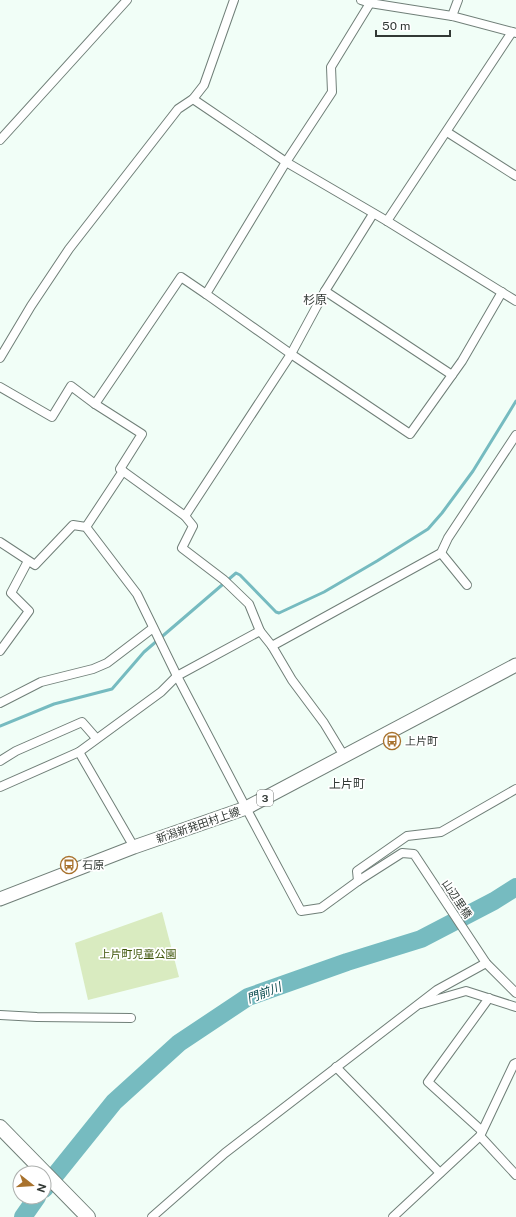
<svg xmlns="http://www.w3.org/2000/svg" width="516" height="1217" font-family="'Public Sans','Noto Sans JP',sans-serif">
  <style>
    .park { fill: #d9ebc0 }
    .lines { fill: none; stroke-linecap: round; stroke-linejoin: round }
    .stream { stroke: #76bbc0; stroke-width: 3 }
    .river { stroke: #76bbc0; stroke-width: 18 }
    .minor-casing { stroke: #707f78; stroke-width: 10 }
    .primary-casing { stroke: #707f78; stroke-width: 15 }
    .trunk-casing { stroke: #707f78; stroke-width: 16 }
    .minor { stroke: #fff; stroke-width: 8 }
    .primary { stroke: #fff; stroke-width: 13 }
    .trunk { stroke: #fff; stroke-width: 14 }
    .labels { text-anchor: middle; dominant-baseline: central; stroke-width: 3.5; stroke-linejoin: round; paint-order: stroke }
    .shield { fill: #fff; stroke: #707472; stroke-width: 1 }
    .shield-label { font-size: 10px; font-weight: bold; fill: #323935 }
    .poi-label { font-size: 11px; fill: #323935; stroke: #fff; text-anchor: start }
    .street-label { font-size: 11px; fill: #323935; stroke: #fff }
    .park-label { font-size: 11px; fill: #3b5204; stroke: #fff }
    .neighbourhood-label { font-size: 12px; fill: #323935; stroke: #fff }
    .water-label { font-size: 12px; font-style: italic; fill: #0b4c50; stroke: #fff }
  </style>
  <rect width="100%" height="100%" fill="#f1fef7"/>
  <polygon class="park" points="162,912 179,977 88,1000 75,943"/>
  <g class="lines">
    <polyline class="stream" points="0,726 54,704 112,689 144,652 236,573 240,575 276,612 279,613 324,592 377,561 428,529 442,513 473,471 516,401"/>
    <g class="river">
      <polyline points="44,1189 114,1102 179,1043 248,997 347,962 421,939 494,901 516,887"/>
      <polyline points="23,1217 37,1197"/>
    </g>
    <g class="minor-casing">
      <g id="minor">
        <polyline points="361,0 370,3 452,16 516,33"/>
        <polyline points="372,0 331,67 332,92 286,162 206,294 291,354 410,434 462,361 502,292"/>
        <polyline points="452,16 458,0"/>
        <polyline points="193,99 286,162 387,221 516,301"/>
        <polyline points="447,132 516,176"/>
        <polyline points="0,140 127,0"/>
        <polyline points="387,221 512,32"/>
        <polyline points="325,291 452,375"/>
        <polyline points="0,358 31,306 69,249 178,109 193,99 204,85 234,0"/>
        <polyline points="0,387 52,417 71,386 95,404 142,434 120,469 185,516"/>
        <polyline points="95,404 181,277 206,294"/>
        <polyline points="86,527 123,471"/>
        <polyline points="0,542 35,565 73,525 86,527 137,594 177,676 246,808 301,911 321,908 358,881 402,853 414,854 486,963 516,993"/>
        <polyline points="441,553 467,585"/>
        <polyline points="272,646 441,553 448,538 516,435"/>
        <polyline points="0,651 29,611 11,593 28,561"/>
        <polyline points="0,703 41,682 93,669 107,663 153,628"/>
        <polyline points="79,752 134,847"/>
        <polyline points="344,756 324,723 292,680 272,646 260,631 249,604 224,580 182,548 193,526 185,516 291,354 325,291 373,214"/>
        <polyline points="0,761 16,751 82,722 96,738"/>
        <polyline points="0,787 79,752 161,692 177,676 260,631"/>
        <polyline points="358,881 357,871 407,836 441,832 516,789"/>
        <polyline points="421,1004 466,991 516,1007"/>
        <polyline points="0,1015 37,1017 131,1018"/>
        <polyline points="336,1067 440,1173"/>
        <polyline points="482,1131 428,1082 489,998"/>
        <polyline points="480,1136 516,1175"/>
        <polyline points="152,1217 225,1153 437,990 486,963"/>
        <polyline points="393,1217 480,1136 514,1064 516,1063"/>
      </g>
    </g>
    <g class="primary-casing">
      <polyline id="primary" points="0,899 134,847 246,808 516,665"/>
    </g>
    <g class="trunk-casing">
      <polyline id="trunk" points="0,1127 88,1217"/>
    </g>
    <use href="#minor" class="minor"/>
    <use href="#primary" class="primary"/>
    <use href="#trunk" class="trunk"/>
  </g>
  <defs>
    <g id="bus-ring" transform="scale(0.9)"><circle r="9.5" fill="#fff" stroke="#a8722d" stroke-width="1.5"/><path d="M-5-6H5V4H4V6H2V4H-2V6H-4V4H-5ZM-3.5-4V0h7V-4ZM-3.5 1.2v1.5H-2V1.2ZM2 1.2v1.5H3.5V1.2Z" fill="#a8722d"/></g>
  </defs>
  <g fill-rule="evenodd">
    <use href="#bus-ring" x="392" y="741"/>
    <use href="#bus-ring" x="69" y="865"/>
  </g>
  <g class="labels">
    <rect class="shield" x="257" y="790" width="16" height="16" rx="3"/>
    <g class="shield-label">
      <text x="265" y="798">3</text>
    </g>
    <g class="poi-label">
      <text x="405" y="741">上片町</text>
      <text x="82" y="865">石原</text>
    </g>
    <g class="street-label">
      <text transform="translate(198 825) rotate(-19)">新潟新発田村上線</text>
      <text transform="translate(457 899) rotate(56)">山辺里橋</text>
    </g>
    <g class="park-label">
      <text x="138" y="954">上片町児童公園</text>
    </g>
    <g class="neighbourhood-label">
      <text x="315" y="300">杉原</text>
      <text x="347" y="784">上片町</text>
    </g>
    <g class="water-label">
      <text transform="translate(264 993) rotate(-21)">門前川</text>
    </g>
  </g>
  <g transform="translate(32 1185) rotate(107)"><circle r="19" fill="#ffffff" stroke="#adb0ae"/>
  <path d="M0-3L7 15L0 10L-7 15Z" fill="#a8722d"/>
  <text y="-6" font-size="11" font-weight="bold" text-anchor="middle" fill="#323935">N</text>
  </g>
  <path d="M376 30v6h74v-6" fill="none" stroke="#323935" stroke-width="2"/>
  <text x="382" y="30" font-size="12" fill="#323935" stroke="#ffffff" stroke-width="3" paint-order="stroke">50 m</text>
</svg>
